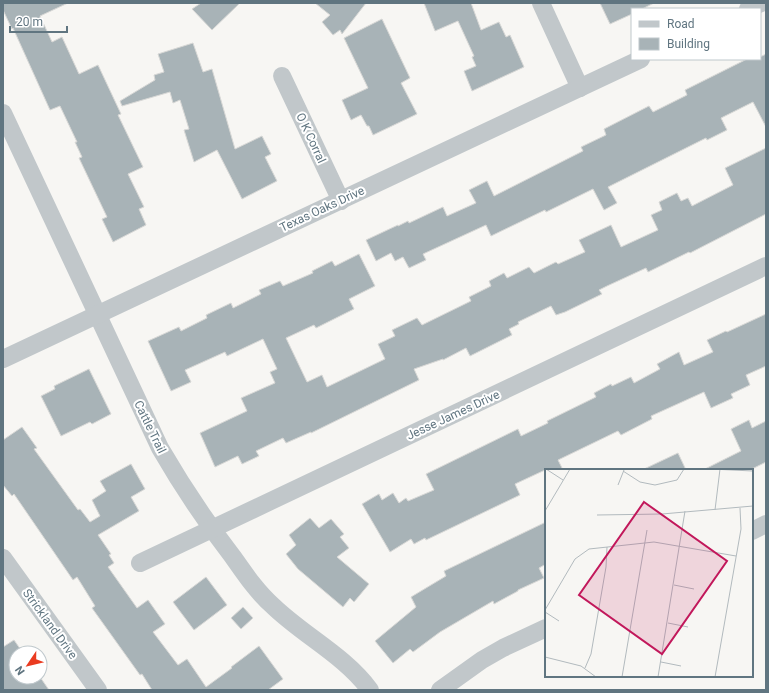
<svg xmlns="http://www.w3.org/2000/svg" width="769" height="693" font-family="Roboto,sans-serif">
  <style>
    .building { fill: #a8b3b7; stroke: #d8d8d6 }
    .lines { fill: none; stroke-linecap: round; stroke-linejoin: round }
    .street { stroke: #c1c7ca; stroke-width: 18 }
    .labels { text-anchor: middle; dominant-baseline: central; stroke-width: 4; stroke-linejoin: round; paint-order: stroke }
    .street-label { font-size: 12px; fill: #607580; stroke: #fff }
    .inset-road { fill: none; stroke: #b2babe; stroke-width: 1 }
    .view { fill: #c2185b; fill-opacity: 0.15; stroke: #c2185b; stroke-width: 2 }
    .inset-edge { fill: none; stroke: #607580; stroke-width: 2 }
  </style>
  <rect width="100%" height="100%" fill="#f7f6f3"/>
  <g class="building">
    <polygon points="3,3 68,3 40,16 52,42 62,37 79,74 98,65 121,114 118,115 143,167 128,174 144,207 139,209 146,225 113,242 102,219 107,217 79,158 82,157 75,142 77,142 60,106 50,110 13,28 12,29 3,10"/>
    <polygon points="201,3 240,3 212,30 192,9"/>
    <polygon points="315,3 366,3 342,34 340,30 333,35 322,22 330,15"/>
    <polygon points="424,3 471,3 481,30 499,22 506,37 510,35 524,67 472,91 464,71 476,66 472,57 474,56 458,21 435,31"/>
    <polygon points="600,3 654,3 642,9 632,9 632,14 610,24"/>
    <polygon points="382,19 410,78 401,83 417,114 373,135 369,126 367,126 361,115 351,120 342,100 368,88 344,38"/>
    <polygon points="193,43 203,72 212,69 235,149 262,136 271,154 265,157 277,181 242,199 217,150 194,162 184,130 189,129 180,100 173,103 170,92 122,106 120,101 155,80 154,75 164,72 158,54"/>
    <polygon points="766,54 766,127 753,102 721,118 727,130 707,140 706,138 608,187 617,203 604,210 593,189 546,212 545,210 491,236 486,225 423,254 426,260 409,268 403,257 395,261 391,253 376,261 366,240 398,225 398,226 408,221 409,223 443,207 447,216 476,203 469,190 487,181 494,196 583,151 581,147 606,135 604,129 649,106 653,112 687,95 685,90 747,59 760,59 760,57"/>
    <polygon points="766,148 766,214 690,253 689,252 648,272 646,268 607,286 599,290 602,294 565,312 556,315 551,306 518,322 519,324 509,329 512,335 470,356 466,348 443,360 443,359 414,369 419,380 311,433 311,432 286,443 283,438 256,451 259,456 242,464 238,456 215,467 200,433 247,411 241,398 275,383 270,372 277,369 263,339 227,356 225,352 185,370 191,382 171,391 148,341 179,327 181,331 207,318 206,315 231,303 233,308 261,294 259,290 280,281 283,286 313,273 312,271 332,261 335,266 359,254 375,286 349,299 354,309 316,328 314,325 286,338 307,382 322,375 327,387 385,359 378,344 395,336 392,330 417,318 422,325 471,301 469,297 491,286 489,281 504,273 507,278 529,267 534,273 556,262 558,264 585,252 579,240 611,225 621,247 658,230 651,215 662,210 659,202 677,193 681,201 688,198 692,206 733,185 725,168"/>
    <polygon points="766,314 766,366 746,375 750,385 731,394 733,398 711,408 704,392 651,416 652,419 621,435 618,431 558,460 563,470 545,470 515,484 520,495 426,540 425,538 414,544 411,539 390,552 362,504 379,494 382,500 393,493 399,503 406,498 408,501 434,490 426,474 518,429 521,436 548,423 547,421 596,397 594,393 611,384 612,386 631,377 634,383 660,369 657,364 679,352 684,365 713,352 707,340 726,331 727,332"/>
    <polygon points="89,369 111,414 92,424 90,422 61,436 41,396 55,389 54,386"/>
    <polygon points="749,420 752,428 766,421 766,462 750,470 703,470 741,451 731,429"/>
    <polygon points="22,427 37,448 34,449 78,510 80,509 90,522 100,516 92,500 106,491 100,481 131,464 145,489 131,497 139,511 98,535 111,554 109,555 114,563 108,567 137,608 148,600 165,624 153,632 178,665 187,659 206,687 232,668 231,667 259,646 283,679 268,690 152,690 142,674 140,675 92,608 95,606 77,577 73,580 14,494 12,496 3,485 3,440"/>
    <polygon points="678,453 686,470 642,470"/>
    <polygon points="310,518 319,528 331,519 344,534 340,537 349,548 337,557 369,584 354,602 350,598 343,607 298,569 286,554 296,545 289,535"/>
    <polygon points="546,522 546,564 539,568 544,578 518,590 518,591 494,604 493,601 440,632 413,652 410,649 393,663 375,641 416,607 411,597 446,576 444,571"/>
    <polygon points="206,577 227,605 194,630 173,602"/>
    <polygon points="243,607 253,618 241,629 231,618"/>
    <polygon points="14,640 23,653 16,653 16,677 40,677 49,690 3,690 3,647"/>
  </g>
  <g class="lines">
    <g class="street">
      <polyline points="541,3 580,88"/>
      <polyline points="748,9 761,3"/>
      <polyline points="282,76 341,201"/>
      <path d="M3,113L160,448C182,486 206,522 233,557C245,574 257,592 273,606C304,636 344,655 370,690"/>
      <polyline points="3,359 641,59"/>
      <polyline points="752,531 766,524"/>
      <polyline points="3,558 98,690"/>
      <polyline points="140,563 766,266"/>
      <polyline points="440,690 482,660 503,648 546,628"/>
    </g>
  </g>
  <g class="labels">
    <g class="street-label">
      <text transform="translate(311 138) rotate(65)">O K Corral</text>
      <text transform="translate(322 209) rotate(-25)">Texas Oaks Drive</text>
      <text transform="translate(453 415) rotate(-25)">Jesse James Drive</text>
      <text transform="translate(150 427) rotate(64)">Cattle Trail</text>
      <text transform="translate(50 624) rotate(54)">Strickland Drive</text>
    </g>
  </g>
  <g transform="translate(545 469)">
    <rect width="208" height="208" fill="#f7f6f3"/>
    <path class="inset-road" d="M1,0L18,11M166,0L208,2M78,2L95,13L110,16L132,11L139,0M73,16L79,1M170,41L175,0M0,42L25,0M52,46L117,45L208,37M129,116L149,120M0,141L30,90L44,80L109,73L191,87M0,143L14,152M123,154L143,158M0,188L36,197L51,208M116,193L136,197M40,199L46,185L61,98L62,78M77,208L102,61M113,208L140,42M170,208L196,60L195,39"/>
    <path class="view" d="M99,33L182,92L117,185L34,126Z"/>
    <rect width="208" height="208" class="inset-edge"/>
  </g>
  <rect width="769" height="693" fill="none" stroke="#607580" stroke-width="8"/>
  <rect x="631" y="8" width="130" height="52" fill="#ffffff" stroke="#bfc8cc"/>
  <rect x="639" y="21" width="20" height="6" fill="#c1c7ca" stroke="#bfc8cc"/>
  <text x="667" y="28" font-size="12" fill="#607580">Road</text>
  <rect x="639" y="38" width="20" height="12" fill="#a8b3b7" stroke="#bfc8cc"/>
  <text x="667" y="48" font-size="12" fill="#607580">Building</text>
  <g transform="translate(28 665) rotate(235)"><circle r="19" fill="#ffffff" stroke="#bfc8cc"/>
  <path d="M0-3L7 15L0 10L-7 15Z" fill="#ea3b20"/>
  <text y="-6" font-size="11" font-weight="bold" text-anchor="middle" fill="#607580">N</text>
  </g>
  <path d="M10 26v6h57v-6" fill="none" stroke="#607580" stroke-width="2"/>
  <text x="16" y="26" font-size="12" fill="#607580" stroke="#ffffff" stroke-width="3" paint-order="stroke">20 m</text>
</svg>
